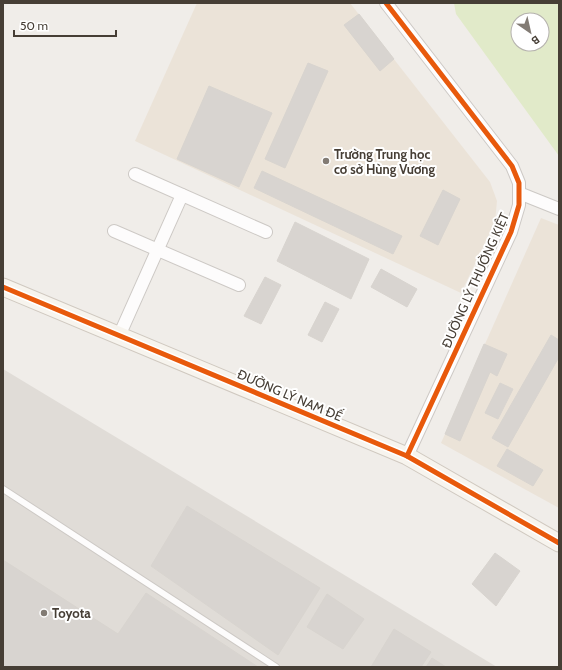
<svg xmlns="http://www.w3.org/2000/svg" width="562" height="670" font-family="Cabin,sans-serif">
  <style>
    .industrial { fill: #e0dcd7 }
    .education { fill: #ebe3d8 }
    .green { fill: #e1eac9; fill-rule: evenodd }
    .building { fill: #d8d4d0; stroke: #d8d4cf }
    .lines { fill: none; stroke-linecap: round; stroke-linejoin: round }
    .lane-casing { stroke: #cdc9c5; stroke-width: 8 }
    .street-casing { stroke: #cdc9c5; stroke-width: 14 }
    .secondary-casing { stroke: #d0c9c0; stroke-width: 19 }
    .lane { stroke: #fdfcfc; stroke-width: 6 }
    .street { stroke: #fdfcfc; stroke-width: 12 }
    .secondary { stroke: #f7f4ee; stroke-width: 17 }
    .cycleway-casing { stroke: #fff; stroke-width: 8 }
    .cycleway { stroke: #e8590c; stroke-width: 5 }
    .poi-dot { fill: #827b74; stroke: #fff; stroke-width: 1.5 }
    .labels { text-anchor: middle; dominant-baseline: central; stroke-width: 4; stroke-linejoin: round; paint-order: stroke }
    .poi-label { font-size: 13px; font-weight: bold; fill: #463e35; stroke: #fff; text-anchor: start }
    .street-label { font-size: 13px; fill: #463e35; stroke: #fff }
  </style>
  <rect width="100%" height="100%" fill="#f0ede9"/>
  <polygon class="industrial" points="3,369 497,667 3,667"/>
  <g class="education">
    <polygon points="197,3 350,3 490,182 497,201 495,222 461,293 135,141"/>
    <polygon points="541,218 559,225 559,508 441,443"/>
  </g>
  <path class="green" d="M454,3H559V156L456,14ZM518,20H542V44H518Z"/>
  <g class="building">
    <polygon points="359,14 394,59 380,71 344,25"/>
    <polygon points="308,63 328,71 285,168 265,159"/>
    <polygon points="209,86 272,113 239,187 177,159"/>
    <polygon points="262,171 402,236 393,254 254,188"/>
    <polygon points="443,190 460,199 438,245 420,236"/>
    <polygon points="295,222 369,259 351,299 277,261"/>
    <polygon points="381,269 417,289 407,307 371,287"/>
    <polygon points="265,277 281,285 261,324 244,316"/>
    <polygon points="325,302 339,309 322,342 308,335"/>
    <polygon points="551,335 559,340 559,357 508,447 492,438"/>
    <polygon points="484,344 507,354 497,376 490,372 460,441 445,434"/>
    <polygon points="500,383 513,389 498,419 485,413"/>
    <polygon points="507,449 543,470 533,486 497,466"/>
    <polygon points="187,506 320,588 278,655 151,566"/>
    <polygon points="495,553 520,571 496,606 472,584"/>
    <polygon points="3,560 118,634 146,593 258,667 3,667"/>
    <polygon points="327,594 364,619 343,649 307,627"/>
    <polygon points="394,629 431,652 421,667 371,667"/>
    <polygon points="432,658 446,667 426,667"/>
  </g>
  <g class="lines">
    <g class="lane-casing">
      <polyline id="lane" points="3,489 276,667"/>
    </g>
    <g class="street-casing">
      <g id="street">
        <polyline points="386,3 512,166 519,183 519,205 511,232 407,456"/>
        <polyline points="135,174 266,232"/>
        <polyline points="519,193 559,209"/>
        <polyline points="114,231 239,285"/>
        <polyline points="119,336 182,195"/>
      </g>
    </g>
    <g class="secondary-casing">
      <polyline id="secondary" points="3,287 407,456 559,543"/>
    </g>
    <use href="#lane" class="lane"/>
    <use href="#street" class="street"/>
    <use href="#secondary" class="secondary"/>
    <g class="cycleway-casing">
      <g id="cycleway">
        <polyline points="386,3 512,166 519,183 519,205 511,232 407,456"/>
        <polyline points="3,287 407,456 559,543"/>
      </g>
    </g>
    <use href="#cycleway" class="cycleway"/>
  </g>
  <g class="poi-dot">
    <circle cx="326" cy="161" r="4"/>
    <circle cx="44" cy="613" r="4"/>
  </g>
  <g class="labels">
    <g class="poi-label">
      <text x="334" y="154">Trường Trung học<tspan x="334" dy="15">cơ sở Hùng Vương</tspan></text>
      <text x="52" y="613">Toyota</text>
    </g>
    <g class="street-label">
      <text transform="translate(475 280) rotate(-66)">ĐƯỜNG LÝ THƯỜNG KIỆT</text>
      <text transform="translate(290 395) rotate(23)">ĐƯỜNG LÝ NAM ĐẾ</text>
    </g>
  </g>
  <rect width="562" height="670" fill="none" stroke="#463e35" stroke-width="8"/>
  <g transform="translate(530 32) rotate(146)"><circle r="19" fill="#ffffff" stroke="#b5b2ae"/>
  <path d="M0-3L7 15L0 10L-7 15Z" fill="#827b74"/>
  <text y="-6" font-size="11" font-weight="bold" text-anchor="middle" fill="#463e35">B</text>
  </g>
  <path d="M14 30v6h102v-6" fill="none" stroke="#463e35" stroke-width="2"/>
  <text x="20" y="30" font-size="12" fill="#463e35" stroke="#ffffff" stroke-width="3" paint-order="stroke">50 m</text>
</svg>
